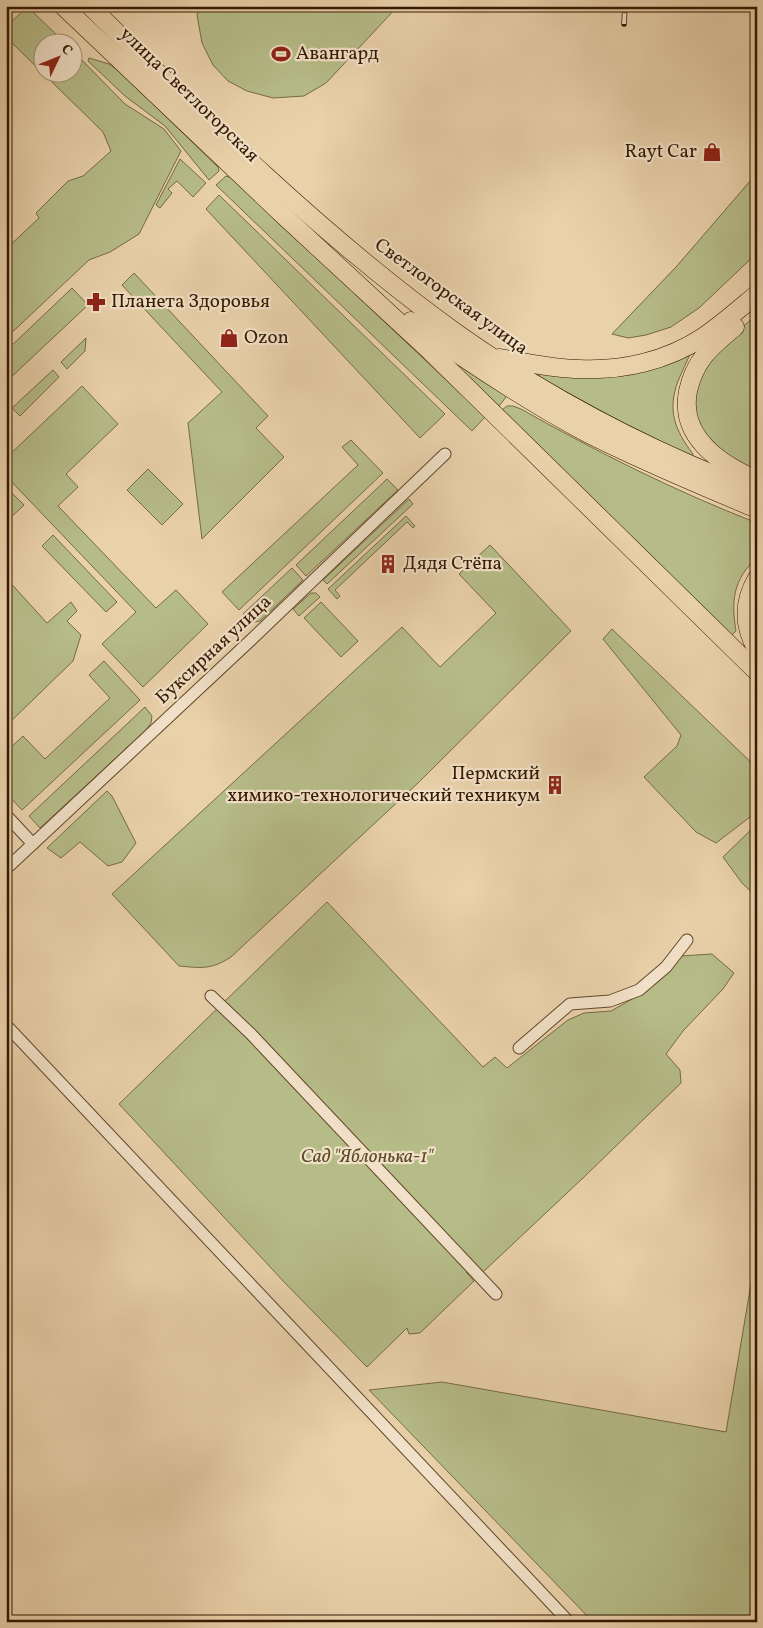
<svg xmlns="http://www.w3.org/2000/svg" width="763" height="1628" font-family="Vollkorn,serif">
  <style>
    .green { fill: #b6bc88; stroke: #766a44 }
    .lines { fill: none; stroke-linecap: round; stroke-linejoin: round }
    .street-casing { stroke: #62472a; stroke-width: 13 }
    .primary-casing { stroke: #351900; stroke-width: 19 }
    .street { stroke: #f1e1c8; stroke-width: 11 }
    .primary { stroke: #e9d1aa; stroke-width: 18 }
    .rail-casing { stroke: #351900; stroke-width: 5.5 }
    .rail { stroke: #f1e1c8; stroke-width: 4; stroke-dasharray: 11; stroke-linecap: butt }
    .labels { text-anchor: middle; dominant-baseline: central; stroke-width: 4.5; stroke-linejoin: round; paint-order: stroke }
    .poi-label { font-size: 19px; fill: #351900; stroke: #f1e1c8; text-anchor: start }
    .street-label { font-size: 19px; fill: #351900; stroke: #f1e1c8 }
    .park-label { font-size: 19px; font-style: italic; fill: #5c4a29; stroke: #f1e1c8 }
  </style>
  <rect width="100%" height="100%" fill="#e9d1aa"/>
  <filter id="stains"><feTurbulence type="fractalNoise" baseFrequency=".004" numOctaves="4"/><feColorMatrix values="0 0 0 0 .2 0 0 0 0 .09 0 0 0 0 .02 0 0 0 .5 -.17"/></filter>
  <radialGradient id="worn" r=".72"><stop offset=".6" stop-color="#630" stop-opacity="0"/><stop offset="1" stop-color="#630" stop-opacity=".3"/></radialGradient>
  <g class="green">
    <polygon points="200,6 398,6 326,83 304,96 273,98 247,91 228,81 213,65 202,43 197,15"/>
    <polygon points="25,9 32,11 64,42 42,42 42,72 72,72 73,51 125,104 164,129 181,151 139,234 110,252 89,260 6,338 6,249 39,218 36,213 68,181 83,176 111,151 103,132 6,37 6,27"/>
    <polygon points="89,58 109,64 119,71 218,167 219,171 209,180 165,126 125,96 88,61"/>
    <polygon points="180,159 206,183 193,197 177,181 168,189 172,193 160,208 156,205"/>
    <polygon points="757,173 757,253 699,308 671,327 646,335 628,338 612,334 676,267"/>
    <polygon points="226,176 233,178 485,417 472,431 216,185"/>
    <polygon points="219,195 445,414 420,438 206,209"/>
    <polygon points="134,273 268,416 256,428 284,457 202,539 188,423 222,392 122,285"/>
    <polygon points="72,288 88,305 6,382 6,351"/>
    <polygon points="757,315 757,474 703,441 691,398 704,365 718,347"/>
    <polygon points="86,338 85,351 67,369 61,362"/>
    <path d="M691,352C687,362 682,371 678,381C667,411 675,430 693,454L692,457L616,419L539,377V372Z"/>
    <polygon points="448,357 509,393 500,405 496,406"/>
    <polygon points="53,370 59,377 20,416 12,408"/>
    <polygon points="82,386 118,424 66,474 78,487 58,506 156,608 176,590 208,624 143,687 102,644 136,612 6,476 6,458"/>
    <path d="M507,406H513L521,409C597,452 675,491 757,523V558C733,579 731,601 736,631L732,635L727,633L502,410Z"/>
    <polygon points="351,440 383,473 239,610 222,592 358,465 342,447"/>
    <polygon points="148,469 183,504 162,525 127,490"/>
    <polygon points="387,479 398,490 306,576 296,565"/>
    <polygon points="6,487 24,505 6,522"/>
    <polygon points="409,499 413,504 327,584 323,580"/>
    <polygon points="406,516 415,526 413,528 407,522 335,590 340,596 337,599 328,589"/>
    <polygon points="53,535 117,602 106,612 42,546"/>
    <path d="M490,545L571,631L419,782L231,957C211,970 201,968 179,966L112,894L402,627L440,667L496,613L459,574Z"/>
    <polygon points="292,568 303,580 260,621 254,622 243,614"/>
    <polygon points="6,578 47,623 71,602 77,611 67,621 81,635 73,661 6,726"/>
    <polygon points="311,593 316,593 320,597 299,616 293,609"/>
    <polygon points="321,602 358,641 341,657 304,618"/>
    <polygon points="612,629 757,768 757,810 750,817 716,843 696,832 644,777 677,746 681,735 603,639"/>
    <polygon points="104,661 140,700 22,810 6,793 6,752 23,736 45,759 110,698 89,675"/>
    <polygon points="145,707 152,716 151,723 146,730 40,828 29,816"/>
    <polygon points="107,791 112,796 136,843 122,862 108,866 80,842 61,858 47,848"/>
    <polygon points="757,824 757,897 742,883 723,857"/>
    <polygon points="327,902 483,1067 495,1057 507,1068 568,1020 584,1013 611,1011 641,994 681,956 712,954 734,973 723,989 683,1031 666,1054 680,1070 681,1083 583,1178 482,1273 475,1264 466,1272 474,1281 420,1333 409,1334 407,1328 367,1367 285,1283 119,1104"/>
    <polygon points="757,1271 757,1622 593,1622 369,1390 442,1382 726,1432 753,1272"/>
  </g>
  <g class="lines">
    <g class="street-casing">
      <g id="street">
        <polyline points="6,815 33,844"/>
        <polyline points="6,869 252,639 445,454"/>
        <polyline points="211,996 251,1034 496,1294"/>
        <polyline points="6,1025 569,1622"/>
        <polyline points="519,1048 570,1004 610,1001 639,990 666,967 687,940"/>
      </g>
    </g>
    <g class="primary-casing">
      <g id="primary">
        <polyline points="63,6 284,216 430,351 757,672"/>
        <path d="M90,6C206,121 322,236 455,332C548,398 650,451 757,492"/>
        <path d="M411,321C468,362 525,400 587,433C642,461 700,485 757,509"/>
        <path d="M735,327C724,336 713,345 704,356C696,366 691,378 688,391C679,437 720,464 757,480"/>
        <path d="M499,358C525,362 553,369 579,369C622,371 667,361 703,337C722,324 739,309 757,294"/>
        <path d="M757,578C743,602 743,626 757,650"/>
      </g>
    </g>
    <use href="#street" class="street"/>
    <use href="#primary" class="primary"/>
    <g class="rail-casing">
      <polyline id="rail" points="624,24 625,6"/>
    </g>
    <use href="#rail" class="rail"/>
  </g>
  <defs>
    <g id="stadium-bare" transform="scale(1.5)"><path d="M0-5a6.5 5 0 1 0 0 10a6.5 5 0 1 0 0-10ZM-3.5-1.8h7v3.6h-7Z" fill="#8f2418" stroke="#f1e1c8" stroke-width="2.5" paint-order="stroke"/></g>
    <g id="shop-bare" transform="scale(1.5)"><path d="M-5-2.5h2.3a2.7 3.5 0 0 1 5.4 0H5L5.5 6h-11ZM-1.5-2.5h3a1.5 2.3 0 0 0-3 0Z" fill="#8f2418" stroke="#f1e1c8" stroke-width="2.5" paint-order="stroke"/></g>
    <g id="pharmacy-bare" transform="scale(1.5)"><path d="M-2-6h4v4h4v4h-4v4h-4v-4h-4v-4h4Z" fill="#8f2418" stroke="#f1e1c8" stroke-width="2.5" paint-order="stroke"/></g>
    <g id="building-bare" transform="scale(1.5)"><path d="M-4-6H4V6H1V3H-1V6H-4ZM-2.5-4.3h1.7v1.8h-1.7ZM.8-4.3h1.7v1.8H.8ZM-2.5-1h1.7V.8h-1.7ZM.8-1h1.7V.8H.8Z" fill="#8f2418" stroke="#f1e1c8" stroke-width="2.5" paint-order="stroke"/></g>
  </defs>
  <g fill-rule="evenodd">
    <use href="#stadium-bare" x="281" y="54"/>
    <use href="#shop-bare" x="712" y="152"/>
    <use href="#pharmacy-bare" x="96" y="302"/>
    <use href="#shop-bare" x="229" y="338"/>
    <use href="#building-bare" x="388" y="564"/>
    <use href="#building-bare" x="555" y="785"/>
  </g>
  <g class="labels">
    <g class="poi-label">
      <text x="296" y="54">Авангард</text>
      <text x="697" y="152" text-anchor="end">Rayt Car</text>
      <text x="111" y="302">Планета Здоровья</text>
      <text x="244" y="338">Ozon</text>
      <text x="403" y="564">Дядя Стёпа</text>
      <text x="540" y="774" text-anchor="end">Пермский<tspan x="540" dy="22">химико-технологический техникум</tspan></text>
    </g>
    <g class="street-label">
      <text transform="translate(189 95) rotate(44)">улица Светлогорская</text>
      <text transform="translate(451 297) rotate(36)">Светлогорская улица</text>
      <text transform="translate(214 650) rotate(-43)">Буксирная улица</text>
    </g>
    <g class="park-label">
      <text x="367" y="1157">Сад "Яблонька-1"</text>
    </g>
  </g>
  <rect width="763" height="1628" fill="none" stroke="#e9d1aa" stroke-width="25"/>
  <rect x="8" y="8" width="748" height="1613" fill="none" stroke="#351900" stroke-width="2.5"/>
  <rect x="12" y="12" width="738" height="1603" fill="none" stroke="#351900"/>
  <g transform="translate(58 58) rotate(47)"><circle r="24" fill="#f1e1c8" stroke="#a69178"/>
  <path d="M0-4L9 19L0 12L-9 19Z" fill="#8f2418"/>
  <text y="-8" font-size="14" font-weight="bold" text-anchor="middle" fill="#351900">С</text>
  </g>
  <rect width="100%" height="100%" filter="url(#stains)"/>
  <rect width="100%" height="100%" fill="url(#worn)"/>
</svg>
